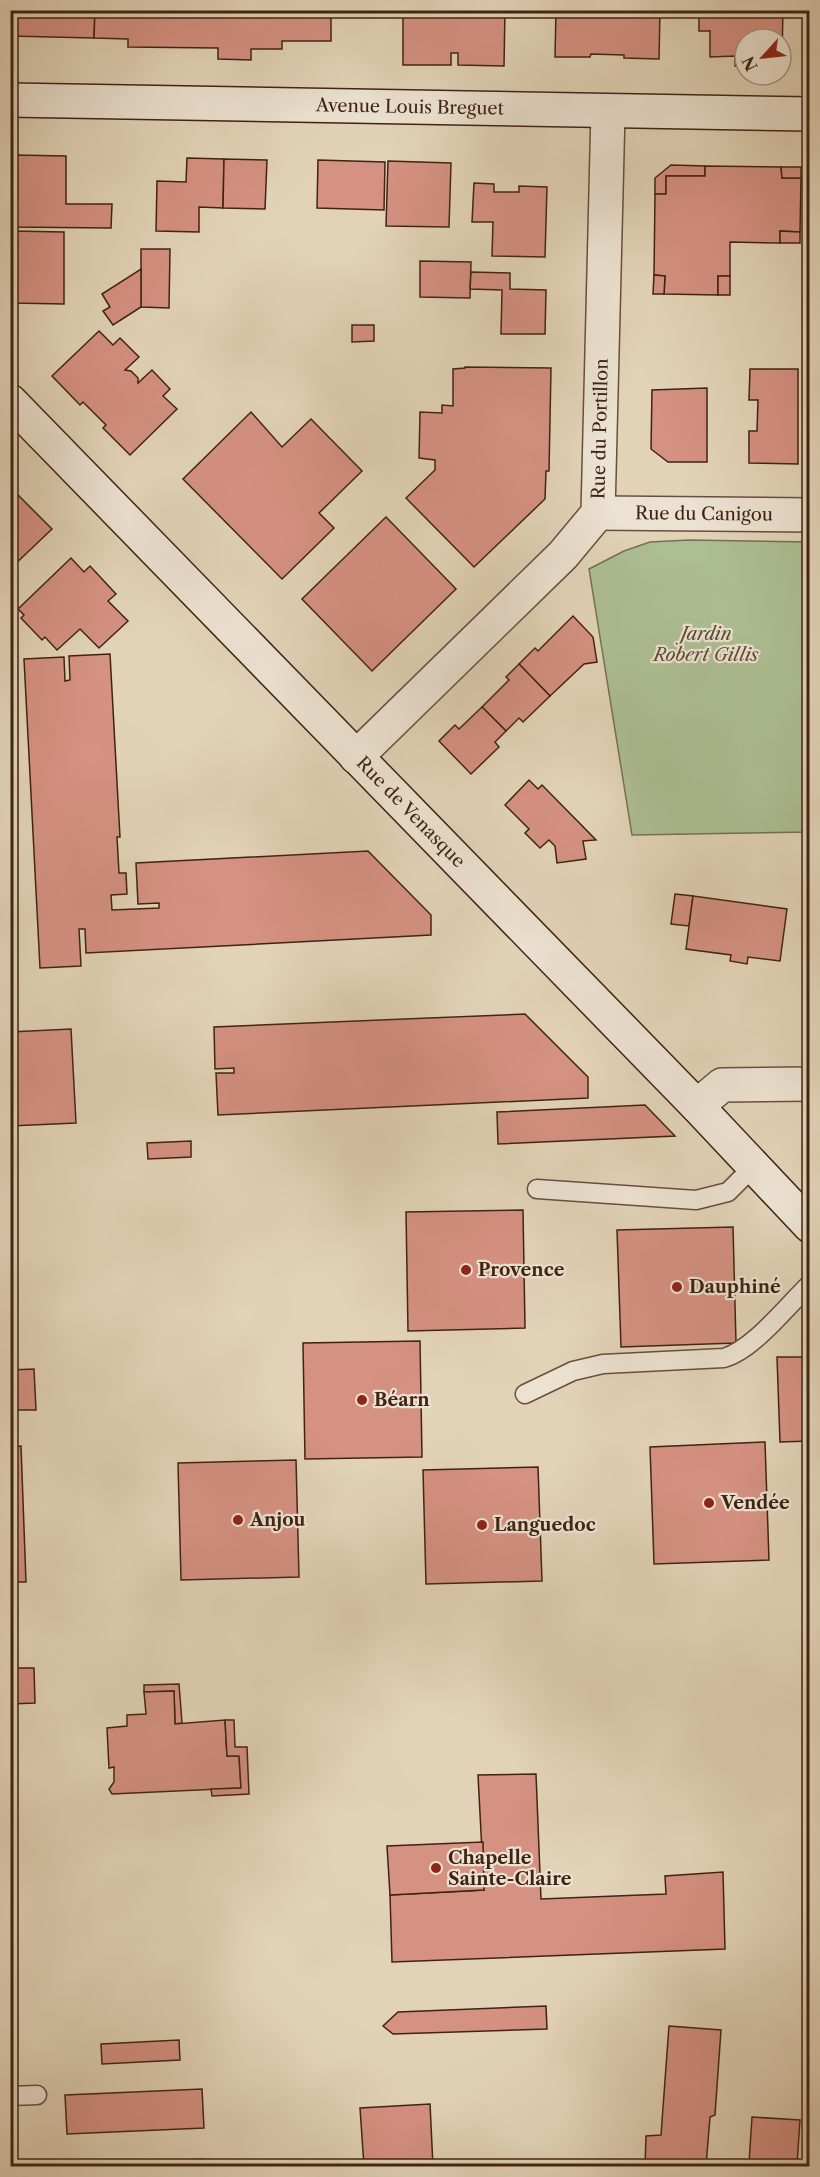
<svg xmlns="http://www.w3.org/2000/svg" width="820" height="2177" font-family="'Libre Caslon Text',serif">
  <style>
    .green { fill: #adbe94; stroke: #767054; stroke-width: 1.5 }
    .building { fill: #d59182; stroke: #402314; stroke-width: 1.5 }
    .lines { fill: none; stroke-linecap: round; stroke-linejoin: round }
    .lane-casing { stroke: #684f3d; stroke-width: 21 }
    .street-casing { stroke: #684f3d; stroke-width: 36 }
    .secondary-casing { stroke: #402314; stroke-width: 36 }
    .lane { stroke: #ece2d1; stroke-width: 18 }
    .street { stroke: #ece2d1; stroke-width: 33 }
    .secondary { stroke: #ece2d1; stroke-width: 33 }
    .poi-dot { fill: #8f2418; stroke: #ece2d1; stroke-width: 2 }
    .labels { text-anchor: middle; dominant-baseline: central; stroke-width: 4.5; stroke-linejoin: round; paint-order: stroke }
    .street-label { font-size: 18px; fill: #402314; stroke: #ece2d1 }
    .park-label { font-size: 18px; font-style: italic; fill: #5b4a34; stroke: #ece2d1 }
    .poi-label { font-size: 18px; font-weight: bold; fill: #402314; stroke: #ece2d1; text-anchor: start }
  </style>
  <rect width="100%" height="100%" fill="#e2d3b8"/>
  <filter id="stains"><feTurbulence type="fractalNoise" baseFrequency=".00333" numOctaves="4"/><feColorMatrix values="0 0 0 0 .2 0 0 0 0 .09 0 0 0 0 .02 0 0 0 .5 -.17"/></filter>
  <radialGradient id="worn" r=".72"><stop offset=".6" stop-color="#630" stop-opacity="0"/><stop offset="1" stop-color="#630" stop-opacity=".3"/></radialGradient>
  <polygon class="green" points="689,540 809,542 809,832 632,835 589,569 624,551 650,542"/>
  <g class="building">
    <polygon points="10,10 95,10 94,38 10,36"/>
    <polygon points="95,10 331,10 331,41 282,41 282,49 251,49 251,60 218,59 218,48 128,47 128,39 94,38"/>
    <polygon points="403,10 505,10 504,66 458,65 458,53 451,53 451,65 403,65"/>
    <polygon points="556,10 660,10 659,59 624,58 624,55 591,54 590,57 555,57"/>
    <polygon points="699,10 783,10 782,57 781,39 745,39 745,66 735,66 735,56 710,57 710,31 699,31"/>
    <polygon points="14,155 66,156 66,204 112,204 111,228 10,227 10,206 13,206"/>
    <polygon points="187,158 224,159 223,208 199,207 199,232 156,231 157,181 186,182"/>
    <polygon points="224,159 267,160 265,209 223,208"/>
    <polygon points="318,160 385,162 384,210 317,208"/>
    <polygon points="388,161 451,163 449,227 386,226"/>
    <polygon points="671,165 705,166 705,176 666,176 666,194 655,194 655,178"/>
    <polygon points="705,166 781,167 782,178 801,178 800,232 780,231 780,243 730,242 730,276 718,276 718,295 664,294 665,276 654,275 655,194 666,194 666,176 705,176"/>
    <polygon points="781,167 801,167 801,178 782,178"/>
    <polygon points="474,183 494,184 494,192 519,192 519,186 547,187 545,257 492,256 493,222 472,222"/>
    <polygon points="10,231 64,232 64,304 12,303 13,248 10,248"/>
    <polygon points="780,231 800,232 800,243 780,243"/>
    <polygon points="141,249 170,249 169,308 141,307"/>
    <polygon points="420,261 471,262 470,298 420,297"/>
    <polygon points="141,269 141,307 113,325 103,311 110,307 102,294"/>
    <polygon points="471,272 510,273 510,289 546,290 545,334 501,334 502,290 470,289"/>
    <polygon points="654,275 665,276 664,294 653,294"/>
    <rect x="718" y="276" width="12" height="19"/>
    <polygon points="352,325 374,325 374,341 352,342"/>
    <polygon points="99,331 113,345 120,338 139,357 125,370 131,371 138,378 138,383 152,370 170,389 163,396 177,409 130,455 103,428 106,425 83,402 80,405 52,376"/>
    <polygon points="465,367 551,368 549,471 546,471 545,499 474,567 406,498 435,470 435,460 419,458 420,412 442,413 442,405 453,406 453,369 465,368"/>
    <polygon points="750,369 798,369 798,464 749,463 749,431 757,431 758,400 749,400"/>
    <polygon points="707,388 707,462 668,462 651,449 652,390"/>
    <polygon points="251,412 282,447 311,419 362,471 319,513 334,528 282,579 183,479"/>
    <polygon points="10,487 19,496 10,504"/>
    <polygon points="19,496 52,529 10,569 10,504"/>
    <polygon points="386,517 456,589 372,671 302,599"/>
    <polygon points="71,558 84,572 90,566 116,594 108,601 128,621 99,648 80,629 57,650 45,637 42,640 21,618 24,615 18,609"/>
    <polygon points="573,616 593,637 597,662 584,664 550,696 519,664 535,648 538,651"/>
    <polygon points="110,654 120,837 117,837 119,873 126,873 127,894 111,895 112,910 159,908 159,903 138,904 136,863 368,851 431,915 431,935 86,953 85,929 79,929 81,966 40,968 24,659 64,657 65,681 70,680 69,656"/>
    <polygon points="519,664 550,696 523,722 519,718 506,731 482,707 509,680 506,677"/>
    <polygon points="482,707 506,731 495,742 499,747 471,774 439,741 455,725 459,729"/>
    <polygon points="529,780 538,789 542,785 596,840 583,841 586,859 557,863 555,846 549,840 540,848 525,833 529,829 505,805"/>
    <polygon points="675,894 693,896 689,926 671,924"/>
    <polygon points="693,896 787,909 780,961 748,957 747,964 730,961 731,955 686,949"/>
    <polygon points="525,1014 588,1077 588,1098 218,1115 216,1073 234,1073 234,1068 215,1069 214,1027"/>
    <polygon points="71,1029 76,1123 10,1126 10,1032"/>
    <polygon points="645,1105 675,1136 498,1144 497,1112"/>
    <polygon points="191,1141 191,1157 148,1159 147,1143"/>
    <polygon points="523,1210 525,1328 408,1331 406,1212"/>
    <polygon points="733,1227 736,1343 621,1347 617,1230"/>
    <polygon points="420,1341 422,1457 305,1459 303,1343"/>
    <polygon points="777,1357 810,1357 810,1441 780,1442"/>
    <polygon points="34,1369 36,1410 10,1410 10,1370"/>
    <polygon points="765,1442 769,1560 654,1564 650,1447"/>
    <polygon points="21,1446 26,1582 10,1582 10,1447"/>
    <polygon points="296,1460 299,1577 181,1580 178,1463"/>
    <polygon points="538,1467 542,1581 426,1584 423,1470"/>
    <polygon points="10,1668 34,1668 35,1703 10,1704"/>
    <polygon points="179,1684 182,1723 175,1724 174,1691 144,1692 144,1685"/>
    <polygon points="174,1691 175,1724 225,1720 227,1756 239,1756 241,1788 112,1794 109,1789 114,1782 114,1767 109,1768 107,1728 127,1726 127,1715 146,1714 144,1692"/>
    <polygon points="225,1720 234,1720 235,1747 247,1747 249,1794 212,1796 211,1789 241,1788 239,1756 227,1756"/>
    <polygon points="536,1774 541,1899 666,1894 665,1876 723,1872 725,1949 392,1962 390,1895 484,1890 478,1775"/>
    <polygon points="483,1842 484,1890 390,1895 387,1846"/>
    <polygon points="546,2006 547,2029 393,2034 383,2026 398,2012"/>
    <polygon points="669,2026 721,2030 715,2115 710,2117 706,2166 645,2166 646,2136 661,2135"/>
    <polygon points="179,2040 180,2060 102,2064 101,2044"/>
    <polygon points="202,2089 204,2128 67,2134 65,2095"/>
    <polygon points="430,2104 433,2166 364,2166 360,2108"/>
    <polygon points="752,2117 800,2120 797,2165 749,2163"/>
    <polygon points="204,2159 205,2166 48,2166"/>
  </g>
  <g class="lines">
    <g class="lane-casing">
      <g id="lane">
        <polyline points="537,1189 696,1200 728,1192 753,1167"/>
        <path d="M525,1394L573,1371L603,1364L724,1358C754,1349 787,1306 810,1284"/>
        <polyline points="10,2096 37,2095"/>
      </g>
    </g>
    <g class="street-casing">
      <g id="street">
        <path id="s1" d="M598,513L810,515"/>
        <path id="s2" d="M356,757L563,555L598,513L608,111"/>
        <polyline points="697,1106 722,1085 810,1084"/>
      </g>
    </g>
    <g class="secondary-casing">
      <g id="secondary">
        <path id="s3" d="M10,100L810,114"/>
        <path id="s4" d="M10,401L697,1106L810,1226"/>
      </g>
    </g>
    <use href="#lane" class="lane"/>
    <use href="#street" class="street"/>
    <use href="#secondary" class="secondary"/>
  </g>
  <g class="poi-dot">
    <circle cx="466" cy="1270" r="6"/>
    <circle cx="677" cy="1287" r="6"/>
    <circle cx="362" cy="1400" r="6"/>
    <circle cx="709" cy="1503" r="6"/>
    <circle cx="238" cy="1520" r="6"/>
    <circle cx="482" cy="1525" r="6"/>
    <circle cx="436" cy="1868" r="6"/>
  </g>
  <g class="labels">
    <g class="street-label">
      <text stroke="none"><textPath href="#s3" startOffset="400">Avenue Louis Breguet</textPath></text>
      <text stroke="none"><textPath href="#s2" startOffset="428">Rue du Portillon</textPath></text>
      <text stroke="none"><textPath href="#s1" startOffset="106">Rue du Canigou</textPath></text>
      <text stroke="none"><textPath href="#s4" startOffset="574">Rue de Venasque</textPath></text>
    </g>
    <g class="park-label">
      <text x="706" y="634">Jardin<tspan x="706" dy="21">Robert Gillis</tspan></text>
    </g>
    <g class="poi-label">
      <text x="478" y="1270">Provence</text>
      <text x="689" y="1287">Dauphiné</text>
      <text x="374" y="1400">Béarn</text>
      <text x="721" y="1503">Vendée</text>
      <text x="250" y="1520">Anjou</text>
      <text x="494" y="1525">Languedoc</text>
      <text x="448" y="1858">Chapelle<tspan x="448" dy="21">Sainte-Claire</tspan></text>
    </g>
  </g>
  <rect width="820" height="2177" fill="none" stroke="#e2d3b8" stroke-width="36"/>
  <rect x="12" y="12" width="796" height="2153" fill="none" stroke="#402314" stroke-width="3"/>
  <rect x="18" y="18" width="784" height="2141" fill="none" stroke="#402314" stroke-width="1.5"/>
  <g transform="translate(763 57) rotate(243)"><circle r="28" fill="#ece2d1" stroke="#a79685" stroke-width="1.5"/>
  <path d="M0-4.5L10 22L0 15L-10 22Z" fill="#8f2418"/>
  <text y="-9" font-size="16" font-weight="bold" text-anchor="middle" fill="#402314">N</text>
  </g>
  <rect width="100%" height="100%" filter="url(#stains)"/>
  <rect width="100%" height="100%" fill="url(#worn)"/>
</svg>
